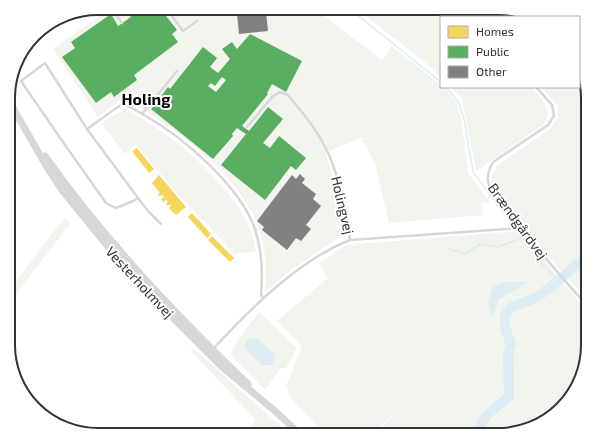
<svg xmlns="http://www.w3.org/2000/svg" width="596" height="443" font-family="'Exo 2',sans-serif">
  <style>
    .green { fill: #f1f5ed }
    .water { fill: #ddebf3 }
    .homes { fill: #f6d55c }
    .public { fill: #5aae61; fill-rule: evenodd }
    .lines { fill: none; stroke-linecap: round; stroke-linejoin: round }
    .stream { stroke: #ddebf3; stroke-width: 1.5 }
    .river { stroke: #ddebf3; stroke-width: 10 }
    .building { fill: #818181 }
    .service { stroke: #d7d7d7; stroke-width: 2.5 }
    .tertiary { stroke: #d7d7d7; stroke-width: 7 }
    .labels { text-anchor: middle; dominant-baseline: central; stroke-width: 4; stroke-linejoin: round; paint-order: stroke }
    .street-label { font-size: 14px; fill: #333; stroke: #fff }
    .quarter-label { font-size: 16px; font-weight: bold; fill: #000; stroke: #fff }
    .rim { fill: none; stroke: #333; stroke-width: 2 }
  </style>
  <rect width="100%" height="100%" fill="#fff"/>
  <g class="green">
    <polygon points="504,8 525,17 480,17 472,9"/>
    <polygon points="459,9 467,17 441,17 441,78 426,63 358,10"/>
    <path d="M316,10L382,60L392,46L441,85V87H444L456,103L461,117L468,173L491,203L481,202L484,215L389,223L375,163L361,138L370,141L362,137L325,153L331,171L346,229L342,235L290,271L265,292C267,270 266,248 258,226C238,172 171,126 124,97L98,117L53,49L105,12Z"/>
    <path d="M579,59L588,97V300L533,240L495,190C490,181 491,175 497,166L550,129L558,117V106L541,87H579Z"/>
    <path d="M451,87H532C539,96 548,104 548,116L543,125L476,171L462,98Z"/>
    <path d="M125,109C164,131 196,154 224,189C234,201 245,215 250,230C253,237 254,244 256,251L235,254L176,192L135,144L125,154L101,123Z"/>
    <polygon points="65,217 70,224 8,304 8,292"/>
    <polygon points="520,231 588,312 588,351 566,404 538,426 498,435 376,435 399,407 373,435 326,435 292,399 286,386 302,346 277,321 328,278 319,263 346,245"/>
    <polygon points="259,312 297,348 286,368 281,368 265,390 230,354 242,334"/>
    <polygon points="190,350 196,350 290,435 247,435 255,419"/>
  </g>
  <g class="water">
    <polygon points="504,282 528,282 498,300 495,312 491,314 488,302 493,286"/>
    <polygon points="248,338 258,339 275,355 272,365 262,365 251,355 245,346"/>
  </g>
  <g class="homes">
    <polygon points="137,148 154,169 149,173 132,151"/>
    <polygon points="159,175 186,207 176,215 169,208 171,206 170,204 168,206 166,204 168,202 166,200 163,202 161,199 164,197 162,195 159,196 158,194 160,193 152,183"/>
    <polygon points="192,213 211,234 207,238 188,217"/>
    <polygon points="212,236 234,258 230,262 208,240"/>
  </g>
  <g class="public">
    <polygon points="127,12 163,12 177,30 172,34 178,42 134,75 137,80 114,97 111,92 96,103 62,57 75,48 71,42 111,14 118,26 131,17"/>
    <path d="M250,34L302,61L286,92L272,84L267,93L268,94L242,126L249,131L268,107L283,119L263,143L270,148L279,136L306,158L296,170L291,166L265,200L221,165L246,134L237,128L232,134L233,136L213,159L151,109L168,87L170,89L203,47L217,58L210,67L218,73L230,59L222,49L232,42L237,49ZM222,77L226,80L216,92L208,86L211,83L215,86Z"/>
  </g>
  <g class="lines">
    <g class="stream">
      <polyline points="351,10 441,82"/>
      <polyline points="446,87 458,102 464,118 473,172 510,222"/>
      <polyline points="518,232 539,261 558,280"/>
      <polyline points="450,249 464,254 481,244 498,247 522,238"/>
    </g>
    <path class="river" d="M479,435C477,425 489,412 497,406C502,403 506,401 509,396L508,354L511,345C508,336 501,321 507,312C513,303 529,302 537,297C553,286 567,273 581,261L588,260"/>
  </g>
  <g class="building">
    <polygon points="266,12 268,31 239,34 237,14"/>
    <polygon points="300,174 305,179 302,183 316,194 313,199 321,206 306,225 311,229 301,241 296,238 287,250 262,230 264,227 257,221 292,175 296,179"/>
  </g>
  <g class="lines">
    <g class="service">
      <polyline points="464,9 472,17"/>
      <polyline points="114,12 122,23"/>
      <polyline points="169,12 183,31 197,21"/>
      <path d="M536,87L552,105L554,116L548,125L493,162C489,169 486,177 489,185C492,194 501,203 507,210C532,244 560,275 588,307"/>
      <polyline points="142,114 177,71"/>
      <polyline points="247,127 273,96 280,92 288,95 309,121 321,139 330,157 343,193 350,240 520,228"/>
      <path d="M87,129L122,104C130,106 137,111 144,115C183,137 240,186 255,229C262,250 263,272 261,295L264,298"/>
      <polyline points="138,198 133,201 116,208 106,203 63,142 21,81 45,63 87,129 138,198 148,211 161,224"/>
      <path d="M214,348C251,308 299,260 350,240"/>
    </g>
    <g class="tertiary">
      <polyline points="9,101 48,169 62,190 105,243 174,319 221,366 275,411 301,435"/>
      <path d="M45,156C104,239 174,313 248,384"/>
    </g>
  </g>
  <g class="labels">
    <g class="street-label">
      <text transform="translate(343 205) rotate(77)">Holingvej</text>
      <text transform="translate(518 221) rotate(54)">Brændgårdvej</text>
      <text transform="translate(140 282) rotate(47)">Vesterholmvej</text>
    </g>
    <g class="quarter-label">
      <text x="146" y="98">Holing</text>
    </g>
  </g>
  <path d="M0 0H596V443H0ZM98 15H498A83 83 0 0 1 581 98V345A83 83 0 0 1 498 428H98A83 83 0 0 1 15 345V98A83 83 0 0 1 98 15Z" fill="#fff" fill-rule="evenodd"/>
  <path class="rim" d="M98 15H498A83 83 0 0 1 581 98V345A83 83 0 0 1 498 428H98A83 83 0 0 1 15 345V98A83 83 0 0 1 98 15Z"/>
  <rect x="440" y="16" width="140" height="72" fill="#ffffff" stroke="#adadad"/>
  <rect x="448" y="26" width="20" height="12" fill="#f6d55c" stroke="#adadad"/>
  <text x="476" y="36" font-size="12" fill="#333333">Homes</text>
  <rect x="448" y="46" width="20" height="12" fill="#5aae61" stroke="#adadad"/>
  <text x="476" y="56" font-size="12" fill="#333333">Public</text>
  <rect x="448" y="66" width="20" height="12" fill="#818181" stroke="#adadad"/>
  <text x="476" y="76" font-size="12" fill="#333333">Other</text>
</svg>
